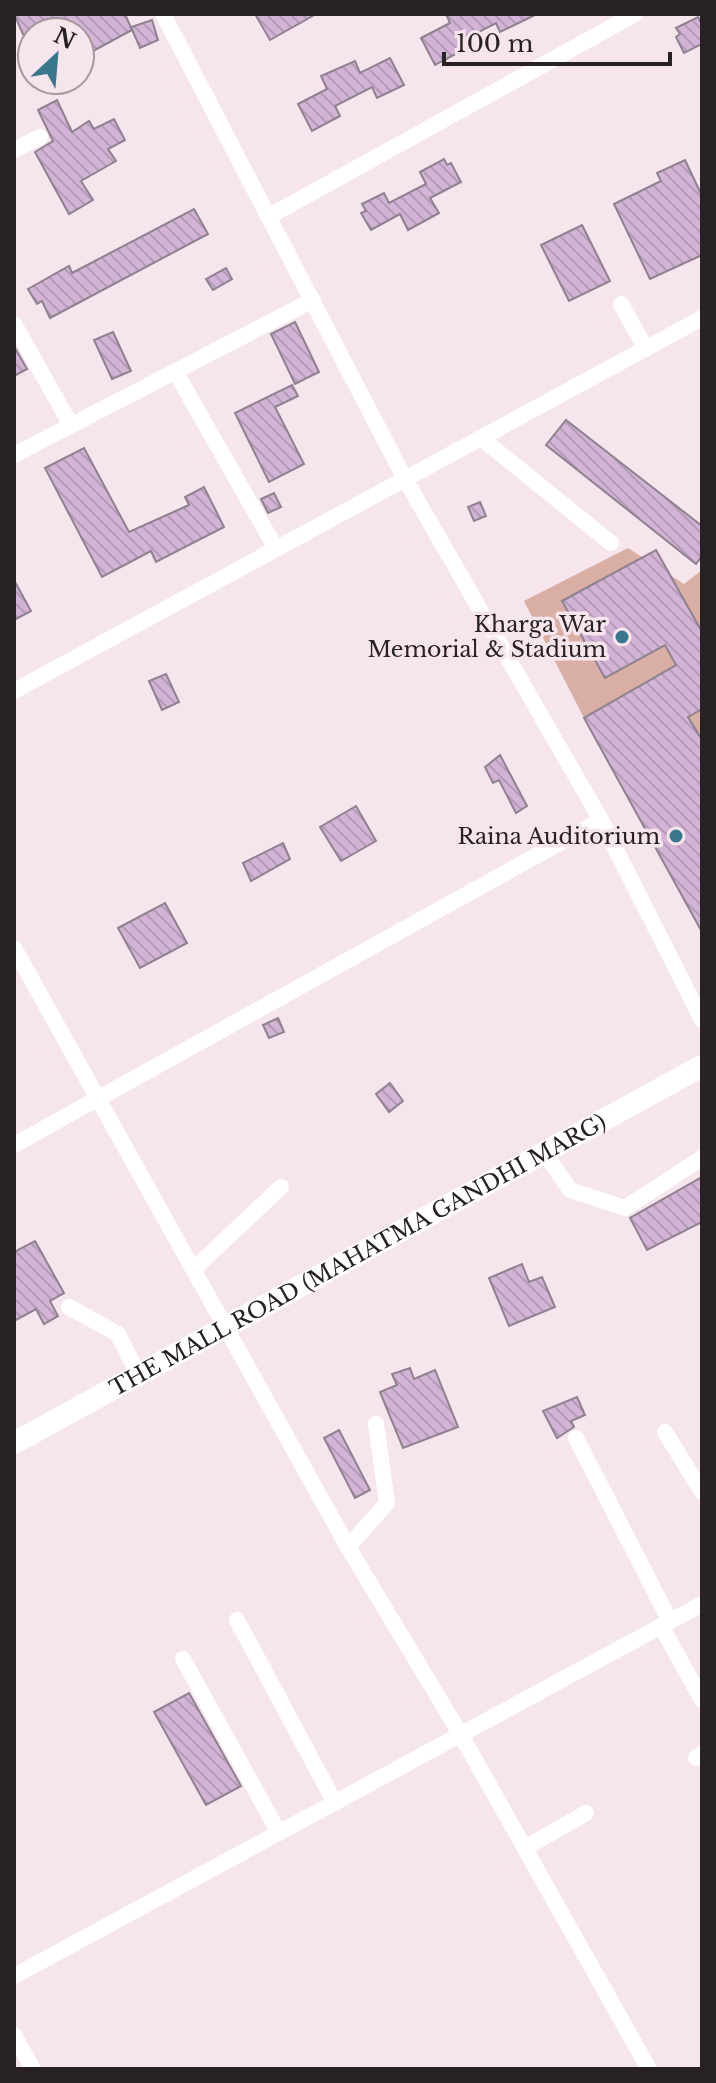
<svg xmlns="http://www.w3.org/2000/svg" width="716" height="2083" font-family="'Libre Baskerville',serif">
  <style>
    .green { fill: #d9afa5 }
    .building { fill: url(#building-back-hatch); stroke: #8d828e; stroke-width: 2 }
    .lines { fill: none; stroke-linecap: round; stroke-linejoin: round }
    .street { stroke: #fff; stroke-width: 16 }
    .secondary { stroke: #fff; stroke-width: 22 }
    .poi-dot { fill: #3a778e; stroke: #f6e5ed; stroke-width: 3 }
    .labels { text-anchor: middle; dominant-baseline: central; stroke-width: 7; stroke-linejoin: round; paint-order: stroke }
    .poi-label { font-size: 22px; fill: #282124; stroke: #f6e5ed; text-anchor: end }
    .street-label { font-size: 22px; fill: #282124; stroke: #f6e5ed }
  </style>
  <defs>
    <pattern id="building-back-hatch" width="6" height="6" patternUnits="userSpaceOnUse" patternTransform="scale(2)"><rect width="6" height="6" fill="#d3b4d7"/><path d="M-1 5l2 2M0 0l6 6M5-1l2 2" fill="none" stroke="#b59ab8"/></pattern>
  </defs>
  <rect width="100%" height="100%" fill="#f6e5ed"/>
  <polygon class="green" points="628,548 684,584 702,570 702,740 662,673 584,718 524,601"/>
  <g class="building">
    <polygon points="14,14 125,14 132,30 80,58 80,32 32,32 32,54"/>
    <polygon points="255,14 316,14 270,40"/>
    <polygon points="446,14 537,14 500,32 496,23 459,42 463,50 435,65 421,38 450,23"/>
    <polygon points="698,17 702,25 702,44 684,53 676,37 680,34 676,28"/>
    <polygon points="152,20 158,40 140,48 131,27"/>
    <polygon points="390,58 404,85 377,98 372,87 335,106 340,116 312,131 298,104 327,89 321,76 355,61 360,73"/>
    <polygon points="57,100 72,132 89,121 94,129 114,119 125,140 108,149 116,161 81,181 93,200 69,214 35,152 53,141 38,110"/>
    <polygon points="444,159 447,165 451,163 461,182 430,198 439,213 408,230 400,214 371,230 361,213 366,211 362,204 384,193 389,203 426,184 420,172"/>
    <polygon points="685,160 702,196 702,255 650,279 614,204 661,181 657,173"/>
    <polygon points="194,209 208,234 50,318 42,301 37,304 28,289 69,266 72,273"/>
    <polygon points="582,225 610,281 569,301 541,245"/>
    <polygon points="226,268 232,279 213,290 206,279"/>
    <polygon points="295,322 319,372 295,384 271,334"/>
    <polygon points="113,332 131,371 112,379 94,340"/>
    <polygon points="14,346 27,369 14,376"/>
    <polygon points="292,385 298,396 275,407 304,464 269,482 235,413"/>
    <polygon points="566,420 702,526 702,556 696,564 546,445"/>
    <polygon points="84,448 129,532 189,505 185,497 204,487 224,527 156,562 151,551 102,577 45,468"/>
    <polygon points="274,493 281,507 268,513 261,499"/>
    <polygon points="480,502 486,516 474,521 468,507"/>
    <polygon points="656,550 702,632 702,709 688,717 702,740 702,932 584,718 676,665 665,645 605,678 562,601"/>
    <polygon points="14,580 31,611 14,620"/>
    <polygon points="166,674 179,702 162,710 149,681"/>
    <polygon points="500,755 527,806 516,813 499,780 493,783 485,767"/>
    <polygon points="356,806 376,841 341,861 320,827"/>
    <polygon points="283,843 290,859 251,881 243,863"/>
    <polygon points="165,903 187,943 140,968 118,928"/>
    <polygon points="278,1018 284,1032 269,1038 263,1025"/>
    <polygon points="390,1083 403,1101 389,1112 376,1094"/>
    <polygon points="702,1177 702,1222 647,1250 630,1218"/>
    <polygon points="35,1241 64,1293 50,1301 58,1316 44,1324 36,1309 14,1321 14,1252"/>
    <polygon points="522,1264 529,1282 542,1277 555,1307 509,1326 489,1278"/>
    <polygon points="410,1368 414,1379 435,1370 458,1427 403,1448 380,1392 397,1385 392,1374"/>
    <polygon points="577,1397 585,1415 571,1421 574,1427 557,1438 543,1411"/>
    <polygon points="339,1430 370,1490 355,1498 324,1438"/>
    <polygon points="189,1693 241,1786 206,1805 154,1712"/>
  </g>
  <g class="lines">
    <g class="street">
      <polyline points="163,14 405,479 601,820 702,1020"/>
      <polyline points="14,150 40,137"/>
      <polyline points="268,217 635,14"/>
      <polyline points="621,304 646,349"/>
      <polyline points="14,324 71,425"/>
      <polyline points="175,371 275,547"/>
      <polyline points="481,438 611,543"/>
      <polyline points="14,455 313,300"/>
      <polyline points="14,691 702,318"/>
      <polyline points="14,948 348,1547 461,1735 649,2069"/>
      <polyline points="14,1145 601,820"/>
      <polyline points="543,1151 570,1190 625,1208 702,1158"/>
      <polyline points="195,1268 281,1187"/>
      <polyline points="69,1307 118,1334 138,1374"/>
      <polyline points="665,1432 702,1492"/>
      <polyline points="576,1438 670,1621"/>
      <polyline points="348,1547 387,1503 376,1424"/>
      <polyline points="237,1620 335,1803"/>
      <polyline points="661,1626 702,1700"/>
      <polyline points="183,1659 279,1833"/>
      <polyline points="696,1758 702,1754"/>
      <polyline points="525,1848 586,1813"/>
      <polyline points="14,1976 702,1604"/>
      <polyline points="14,2035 33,2069"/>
    </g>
    <path class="secondary" id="s1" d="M14,1443L702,1066"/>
  </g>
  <g class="poi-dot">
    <circle cx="622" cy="637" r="8"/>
    <circle cx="676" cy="836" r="8"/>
  </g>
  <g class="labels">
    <g class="poi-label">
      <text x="606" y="624">Kharga War<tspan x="606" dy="25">Memorial &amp; Stadium</tspan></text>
      <text x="660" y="836">Raina Auditorium</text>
    </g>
    <g class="street-label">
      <text stroke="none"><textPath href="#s1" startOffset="392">THE MALL ROAD (MAHATMA GANDHI MARG)</textPath></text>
    </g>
  </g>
  <rect width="716" height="2083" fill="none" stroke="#282124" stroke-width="32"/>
  <g transform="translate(56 56) rotate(26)"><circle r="38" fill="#f6e5ed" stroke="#a4979d" stroke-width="2"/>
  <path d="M0-6L14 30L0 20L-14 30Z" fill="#3a778e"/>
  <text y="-12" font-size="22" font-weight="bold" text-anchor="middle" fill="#282124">N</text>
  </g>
  <path d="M444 52v12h226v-12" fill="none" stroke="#282124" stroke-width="4"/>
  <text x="456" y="52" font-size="24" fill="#282124" stroke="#f6e5ed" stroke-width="6" paint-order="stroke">100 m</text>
</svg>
